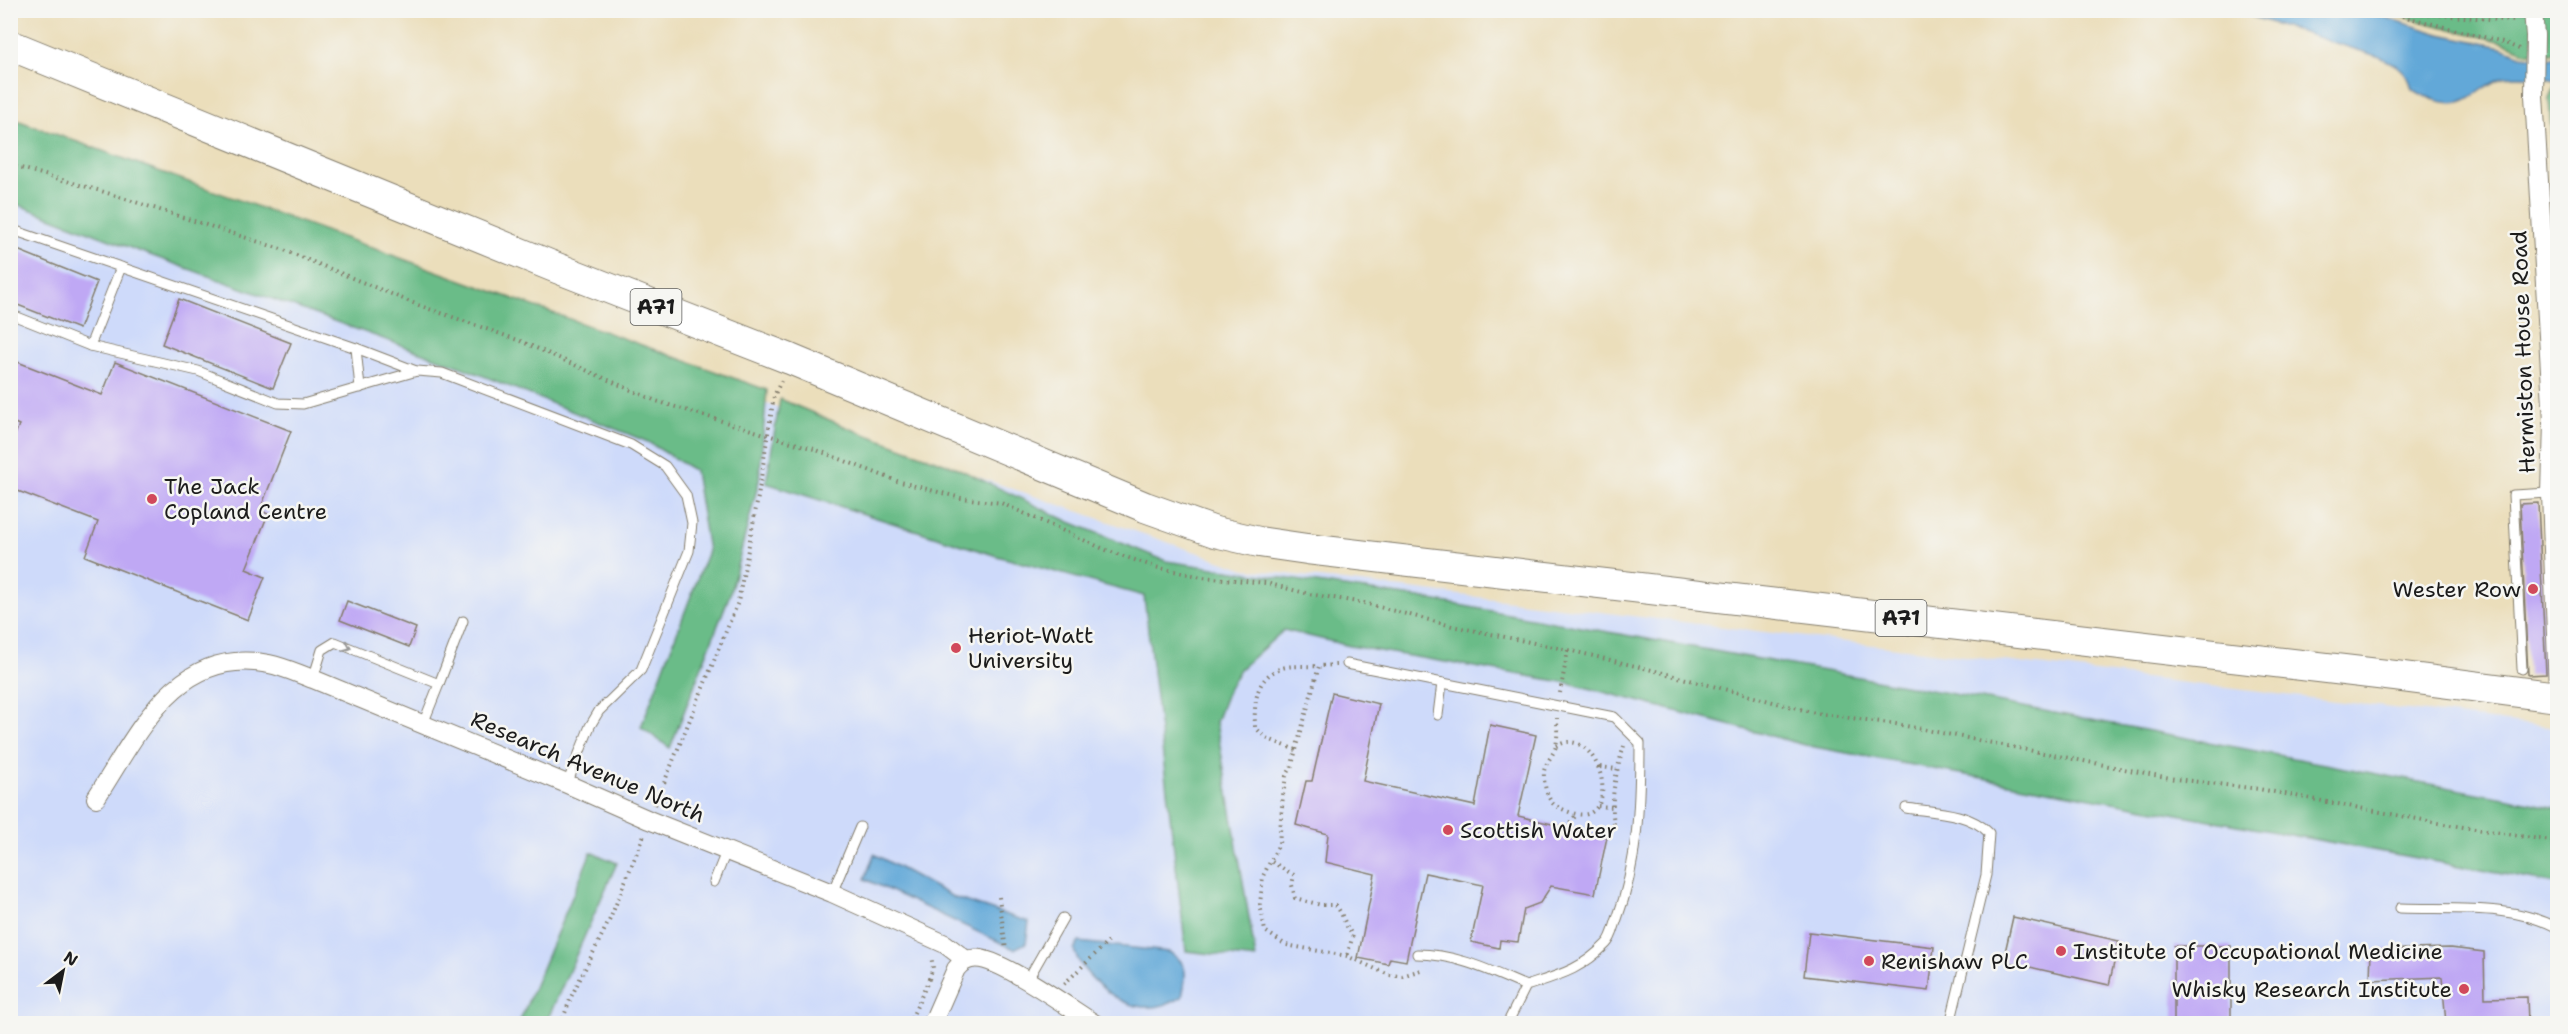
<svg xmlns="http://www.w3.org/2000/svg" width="2568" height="1034" font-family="'Shantell Sans',sans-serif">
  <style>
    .built { fill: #cedafa }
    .forest { fill: #6abc88; stroke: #436c52; stroke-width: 1.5 }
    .water { fill: #62a8d8; stroke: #3f627a; stroke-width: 1.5 }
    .building { fill: #bfa8f4 }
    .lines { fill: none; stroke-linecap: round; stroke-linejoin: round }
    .service-casing { stroke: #847d6c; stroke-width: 11 }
    .minor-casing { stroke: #847d6c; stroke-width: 20 }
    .primary-casing { stroke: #847d6c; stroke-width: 32 }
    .path { stroke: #847d6c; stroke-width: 4; stroke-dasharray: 1.5 4.5; stroke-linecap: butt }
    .service { stroke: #fff; stroke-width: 9 }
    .minor { stroke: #fff; stroke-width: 18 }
    .primary { stroke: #fff; stroke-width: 30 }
    .minor-bridge-casing { stroke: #847d6c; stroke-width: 20; stroke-linecap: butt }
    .minor-bridge { stroke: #fff; stroke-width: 18 }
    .oneway { stroke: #999 }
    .poi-dot { fill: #d1495b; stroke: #f6f6f2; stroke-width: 2 }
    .labels { text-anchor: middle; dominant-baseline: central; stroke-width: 5; stroke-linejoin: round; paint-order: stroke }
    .shield { fill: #f6f6f2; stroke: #5d5d5c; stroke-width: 1.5 }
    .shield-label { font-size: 21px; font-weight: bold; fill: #1c1c1c }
    .street-label { font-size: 22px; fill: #1c1c1c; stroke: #f6f6f2 }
    .poi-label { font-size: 22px; fill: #1c1c1c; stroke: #f6f6f2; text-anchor: start }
  </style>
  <rect width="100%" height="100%" fill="#f6f6f2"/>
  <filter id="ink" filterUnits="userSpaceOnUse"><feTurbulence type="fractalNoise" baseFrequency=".0167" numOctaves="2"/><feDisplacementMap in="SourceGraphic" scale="12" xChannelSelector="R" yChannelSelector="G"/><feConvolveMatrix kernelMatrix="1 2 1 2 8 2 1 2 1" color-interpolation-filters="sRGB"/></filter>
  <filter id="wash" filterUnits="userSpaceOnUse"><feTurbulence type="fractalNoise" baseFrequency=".008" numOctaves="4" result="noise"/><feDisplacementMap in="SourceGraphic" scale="24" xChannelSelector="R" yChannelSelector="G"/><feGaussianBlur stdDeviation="1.35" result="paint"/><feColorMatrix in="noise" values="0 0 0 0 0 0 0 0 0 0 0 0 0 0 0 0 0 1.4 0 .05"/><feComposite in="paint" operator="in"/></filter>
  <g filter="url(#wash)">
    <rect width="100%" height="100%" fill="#ebdebb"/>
    <polygon class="built" points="11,143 1245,569 2557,728 2557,1023 11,1024"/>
    <g class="forest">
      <polygon points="2379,11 2557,11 2557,51 2551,53 2526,52 2503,42"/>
      <polygon points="2557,80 2557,227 2549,98"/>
      <polygon points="11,118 767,390 759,481 730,594 670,748 641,727 708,551 695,471 648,442 456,365 136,250 11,202"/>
      <polygon points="780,399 851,429 955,467 1070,522 1166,561 1420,598 1981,699 2557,808 2557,884 1809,746 1569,683 1350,646 1284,630 1240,669 1228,690 1216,722 1256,959 1186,951 1144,596 997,556 766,483"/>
      <polygon points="591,852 617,863 546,1023 519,1023"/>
    </g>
    <g class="water">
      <path d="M2234,11H2364L2440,34L2502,47L2521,55L2548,58L2557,56V80C2542,78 2521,74 2506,77C2491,80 2482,91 2469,98C2450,109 2429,99 2412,89C2408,70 2397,65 2380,57Z"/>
      <polygon points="874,854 955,898 1029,922 1026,943 1014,949 865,879"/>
      <path d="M1079,942L1169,952C1190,963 1186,977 1182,997C1170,1003 1160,1008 1146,1007C1118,1007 1082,975 1074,950Z"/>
    </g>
    <g id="blocks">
      <g class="building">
        <polygon points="10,247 97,282 79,329 10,302"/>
        <polygon points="179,299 291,343 273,388 162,344"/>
        <polygon points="10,359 102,395 115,362 291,431 260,510 268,514 246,569 265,577 248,620 85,556 98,522 10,488 10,447 19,425 10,421"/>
        <polygon points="2538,503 2546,674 2528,675 2520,504"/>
        <polygon points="347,601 416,628 409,647 340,620"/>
        <polygon points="1332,693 1379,704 1363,781 1475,806 1490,725 1536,735 1518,816 1607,837 1595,894 1551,886 1540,903 1524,909 1518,942 1500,940 1499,948 1471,942 1483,885 1425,873 1406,961 1390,958 1388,964 1358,958 1375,874 1325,862 1328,834 1296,825 1306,781 1312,781"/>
        <polygon points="2013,917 2119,941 2109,985 2003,961"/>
        <polygon points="1809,932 1934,947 1929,991 1804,976"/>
        <rect x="2174" y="946" width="57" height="77"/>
        <polygon points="2450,948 2484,952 2485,998 2527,997 2528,1023 2446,1023 2442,977 2370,980 2371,950"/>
      </g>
    </g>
  </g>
  <g filter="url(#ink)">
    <use href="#blocks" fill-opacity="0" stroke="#847d6c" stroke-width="1.5"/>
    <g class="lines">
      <g class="service-casing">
        <g id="service">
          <polyline points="10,229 356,348 416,371"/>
          <polyline points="10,314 90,346 198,371 278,403 303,404 417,371 442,373 631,445 665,466 686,495 692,523 689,551 641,670 599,711 590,726 567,784"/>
          <polyline points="90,346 121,267"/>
          <polyline points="356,348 360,388"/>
          <path d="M1347,664L1614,717L1640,743C1640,802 1638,863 1617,919C1614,927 1612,939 1606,944C1581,970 1559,975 1526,986L1507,1024"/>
          <polyline points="2522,669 2513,495 2551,493"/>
          <polyline points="313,679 322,650 335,642 439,684 423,724"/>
          <polyline points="439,684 463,621"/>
          <polyline points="1438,715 1442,683"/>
          <path d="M1906,808C1932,812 1970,812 1989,833L1986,875L1950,1024"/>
          <polyline points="714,882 726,852"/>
          <polyline points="832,893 860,827"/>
          <path d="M2400,908C2451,910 2511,903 2558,928"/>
          <path d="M1417,954C1457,954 1490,971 1526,986"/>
          <polyline points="1027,981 1063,918"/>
        </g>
      </g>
      <g class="minor-casing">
        <g id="minor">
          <polyline points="2533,10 2535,36"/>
          <polyline points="2534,95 2553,422 2551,493 2558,691"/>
          <path d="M96,798C138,734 176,645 269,664C284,667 299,674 313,679L567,784L649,820L832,893L945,944L966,960"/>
          <path d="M932,1024L956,969C962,961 971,957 981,959C1008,964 1068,1007 1095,1024"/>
        </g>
      </g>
      <g class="primary-casing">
        <polyline id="primary" points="10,45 552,266 790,359 1145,507 1215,532 1259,542 1307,549 2395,676 2558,697"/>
      </g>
      <g class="path">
        <polyline points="2379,10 2503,42 2519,49"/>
        <polyline points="2386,11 2516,21"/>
        <polyline points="10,165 101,191 284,250 418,305 518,340 656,401 814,449 897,481 961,498 1001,503 1106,550 1155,567 1202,577 1266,583 1309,594 1364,603 1452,626 1568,650 1648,669 1815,713 1896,724 2175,779 2259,789 2444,824 2558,842"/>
        <polyline points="1336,665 1319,666 1291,768 1286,776 1283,795 1279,844 1263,876 1260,904 1265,931 1286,945 1347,956 1389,975 1402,976 1424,969"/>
        <polyline points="1560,693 1568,650"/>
        <path d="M1556,746C1560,744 1565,742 1569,742C1597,742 1614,795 1593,811C1584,819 1568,812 1558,807C1547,803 1543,782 1544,771C1546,762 1554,754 1556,746C1558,737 1557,726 1557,718"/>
        <path d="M1296,750L1266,738L1255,727C1254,705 1255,680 1277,670C1288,664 1307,667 1319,666"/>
        <polyline points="1600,767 1617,769"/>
        <polyline points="655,805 738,602 757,503 774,396 781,381"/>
        <polyline points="1598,806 1612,807"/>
        <path d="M1614,824C1610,797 1616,772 1624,746"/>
        <polyline points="1566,827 1577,814"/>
        <path d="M1272,862L1294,875L1292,885L1295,898L1321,905H1335C1344,914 1344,926 1353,935L1347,956"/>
        <polyline points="999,897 1006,950"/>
        <polyline points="929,979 933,968 931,956"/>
        <polyline points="1064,984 1111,939"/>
        <polyline points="561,1024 571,997 610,919 644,835"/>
        <polyline points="909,1024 929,979 931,979"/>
      </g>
      <use href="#service" class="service"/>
      <use href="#minor" class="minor"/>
      <use href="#primary" class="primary"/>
      <g class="minor-bridge-casing">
        <polyline id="minor-bridge" points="2534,95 2535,36"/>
      </g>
      <use href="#minor-bridge" class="minor-bridge"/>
    </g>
    <defs><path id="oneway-chevron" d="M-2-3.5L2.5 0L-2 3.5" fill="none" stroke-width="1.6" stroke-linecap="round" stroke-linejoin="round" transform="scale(1.5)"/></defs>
    <use class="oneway" href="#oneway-chevron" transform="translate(347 647) rotate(22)"/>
  </g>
  <g class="poi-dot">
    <circle cx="152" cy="499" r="6"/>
    <circle cx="2533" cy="589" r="6"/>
    <circle cx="956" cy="648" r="6"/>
    <circle cx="1448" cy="830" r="6"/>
    <circle cx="2061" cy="951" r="6"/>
    <circle cx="1869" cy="961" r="6"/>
    <circle cx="2464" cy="989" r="6"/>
  </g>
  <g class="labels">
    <g class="shield">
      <rect x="630.5" y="289" width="51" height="36" rx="4.5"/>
      <rect x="1875.5" y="600" width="51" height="36" rx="4.5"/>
    </g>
    <g class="shield-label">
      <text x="656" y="307">A71</text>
      <text x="1901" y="618">A71</text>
    </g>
    <g class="street-label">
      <text transform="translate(2523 352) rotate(-92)">Hermiston House Road</text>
      <text transform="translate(588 767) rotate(23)">Research Avenue North</text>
    </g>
    <g class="poi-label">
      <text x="164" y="486">The Jack<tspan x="164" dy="25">Copland Centre</tspan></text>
      <text x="2521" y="589" text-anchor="end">Wester Row</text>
      <text x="968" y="635">Heriot-Watt<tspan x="968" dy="25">University</tspan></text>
      <text x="1460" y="830">Scottish Water</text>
      <text x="2073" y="951">Institute of Occupational Medicine</text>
      <text x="1881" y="961">Renishaw PLC</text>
      <text x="2452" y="989" text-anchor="end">Whisky Research Institute</text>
    </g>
  </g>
  <rect width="2568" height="1034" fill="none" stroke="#f6f6f2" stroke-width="36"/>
  <g transform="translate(63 971) rotate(32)" stroke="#f6f6f2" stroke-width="4.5" paint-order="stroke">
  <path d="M0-4.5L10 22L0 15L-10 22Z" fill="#1c1c1c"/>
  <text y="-9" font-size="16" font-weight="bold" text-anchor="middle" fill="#1c1c1c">N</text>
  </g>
</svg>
